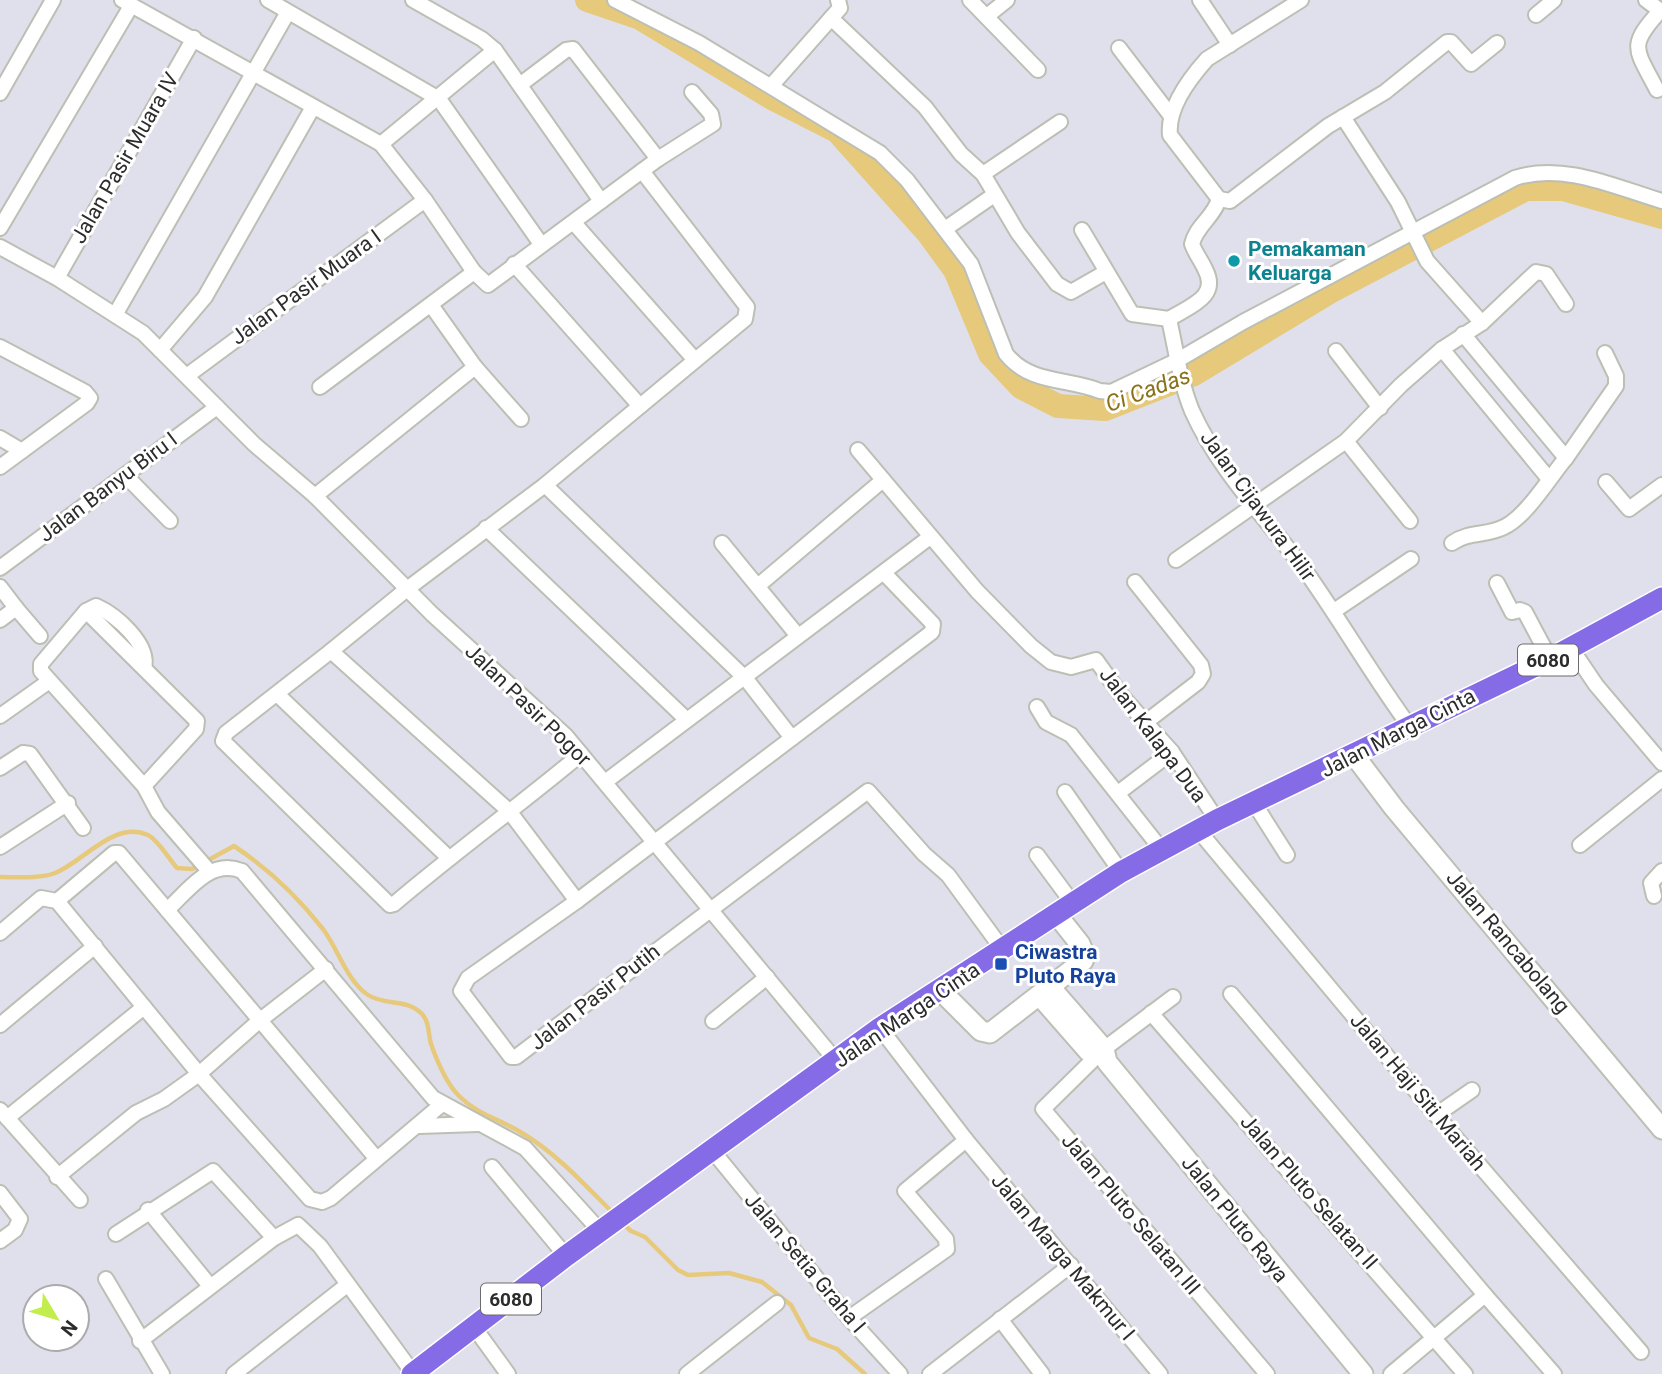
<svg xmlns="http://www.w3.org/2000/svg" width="1662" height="1374" font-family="Roboto,sans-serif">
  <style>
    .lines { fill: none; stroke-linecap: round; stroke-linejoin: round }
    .stream { stroke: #e7c97b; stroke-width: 4.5 }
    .river { stroke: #e7c97b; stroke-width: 24 }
    .street-casing { stroke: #bcbfb3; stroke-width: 18 }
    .secondary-casing { stroke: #bcbfb3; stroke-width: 23 }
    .primary-casing { stroke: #fff; stroke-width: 24 }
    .street { stroke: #fff; stroke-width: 14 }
    .secondary { stroke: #fff; stroke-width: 19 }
    .primary { stroke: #866be7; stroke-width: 21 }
    .culture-dot { fill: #0f9aa8; stroke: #fff; stroke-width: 2.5 }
    .transit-dot { fill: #1a4fb4; stroke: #fff; stroke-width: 2.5 }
    .labels { text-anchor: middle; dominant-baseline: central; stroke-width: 6; stroke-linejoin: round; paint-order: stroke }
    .shield { fill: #fff; stroke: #6b6b6b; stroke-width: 2 }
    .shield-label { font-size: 19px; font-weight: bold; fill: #2c2c2c }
    .street-label { font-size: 21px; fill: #2c2c2c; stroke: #fff }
    .culture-label { font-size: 21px; font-weight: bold; fill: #0d838f; stroke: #fff; text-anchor: start }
    .transit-label { font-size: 21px; font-weight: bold; fill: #164399; stroke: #fff; text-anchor: start }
    .water-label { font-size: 23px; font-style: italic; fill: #897116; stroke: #fff }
  </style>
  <rect width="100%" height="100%" fill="#e0e0ed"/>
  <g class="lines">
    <g class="stream">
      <path d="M0,877C16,877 40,879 55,873C83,862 114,820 148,835C158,840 169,859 177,868L192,869L234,846C269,869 297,896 323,929C338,949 347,981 368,995C385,1006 407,998 422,1014C430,1023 428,1034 431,1044C437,1061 446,1083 459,1096C478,1115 500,1119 522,1133C556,1153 586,1186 614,1214"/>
      <polyline points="622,1223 631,1231 645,1237 678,1270 688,1275 729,1273 762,1282 791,1305 809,1338 837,1349 865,1374"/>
    </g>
    <polyline class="river" points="587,0 640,18 772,98 837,131 928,233 955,270 990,354 1021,387 1058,406 1105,409 1194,374 1333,290 1526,189 1563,189 1662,217"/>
    <g class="street-casing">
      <g id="street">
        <polyline points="122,0 381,144 425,200 474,272 488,285 658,159 573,49 566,50 521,84"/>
        <polyline points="268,0 439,99 541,244"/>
        <polyline points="413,0 482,39 495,50 601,201"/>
        <path d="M615,0L699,43L880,153L907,180L971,264L1006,354C1030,384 1067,378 1100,391L1111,392L1178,360L1243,322L1515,178C1563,162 1615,187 1662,201"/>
        <polyline points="970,0 1038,70"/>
        <polyline points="1200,0 1230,45"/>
        <path d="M1301,0L1207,59C1190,78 1167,108 1170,135L1219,199C1214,217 1196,226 1192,244C1195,253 1201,260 1205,269C1220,297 1190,306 1169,319C1176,350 1180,382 1192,411C1220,473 1270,522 1309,576C1344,626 1374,678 1410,727"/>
        <polyline points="1646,0 1662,12"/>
        <polyline points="1536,15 1554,0"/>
        <polyline points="987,16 1007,0"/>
        <polyline points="831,18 925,107 961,154 983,174 1018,233 1057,284 1071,292 1106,272"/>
        <polyline points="1119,48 1171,116"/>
        <polyline points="771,86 840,8 838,0"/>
        <path d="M1657,90C1636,49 1627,47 1660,11"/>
        <polyline points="0,93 53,0"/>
        <polyline points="1343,117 1398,202 1427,261 1482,323"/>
        <polyline points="381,144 495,50"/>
        <polyline points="658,159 713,124 711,114 692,92"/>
        <polyline points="983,174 1060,122"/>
        <polyline points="1219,199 1230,201 1328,126 1385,92 1447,42 1451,42 1471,64 1497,43"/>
        <polyline points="574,223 695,360"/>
        <polyline points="0,228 131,6"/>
        <polyline points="945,229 994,195"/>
        <polyline points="1082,230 1132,314 1169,319"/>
        <polyline points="0,247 57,278 143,333 254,444 315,496 432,614 566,736 837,1062"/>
        <polyline points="514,264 640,406"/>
        <polyline points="57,278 194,38"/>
        <polyline points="115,315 288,12"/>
        <polyline points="1463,334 1566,458 1616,386 1616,376 1605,353"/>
        <polyline points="0,347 85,392 90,398 87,403 0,467"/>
        <polyline points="1442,349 1549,479"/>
        <polyline points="160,350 205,297 313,107"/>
        <polyline points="1336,351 1380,408"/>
        <polyline points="475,367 521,419"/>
        <polyline points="188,375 425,200"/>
        <polyline points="320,387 474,272"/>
        <polyline points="0,438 22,451"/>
        <polyline points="1346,441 1410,521"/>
        <polyline points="858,450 977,591 1031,646 1051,662 1071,667 1096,660 1121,695 1172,752 1217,820"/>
        <polyline points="125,475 170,521"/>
        <polyline points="1606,482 1629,509 1662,485"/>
        <polyline points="545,485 746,679 792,738"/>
        <polyline points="315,496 475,367 431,305"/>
        <polyline points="486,528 687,720"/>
        <polyline points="722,543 798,636"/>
        <path d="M1452,543C1469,531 1487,536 1504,527C1526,517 1550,477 1566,458"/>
        <polyline points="1176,560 1346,441 1401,385 1442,349 1482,323 1536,272 1546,274 1566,304"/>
        <polyline points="0,568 217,407"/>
        <polyline points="884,573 933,624 932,632 577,901 468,978 461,991 511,1057 516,1057 868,791 924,854 948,875 1003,950"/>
        <polyline points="1135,582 1201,665 1203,674 1198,682 1146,722"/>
        <polyline points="1497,583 1512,612 1520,610 1525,612 1550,659"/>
        <polyline points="759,585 883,480"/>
        <polyline points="0,587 16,608 0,620"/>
        <polyline points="16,608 40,636"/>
        <path d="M86,611L96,606C116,615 150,644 144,668"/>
        <polyline points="1334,611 1411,559"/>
        <polyline points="1571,648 1596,685 1662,763"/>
        <polyline points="331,651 407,589 545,485 745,319 747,307 642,171"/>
        <polyline points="277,694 449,858"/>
        <polyline points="1037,707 1046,722 1071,735 1161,849"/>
        <polyline points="0,716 48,682"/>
        <polyline points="0,768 23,753 30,754 83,828"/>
        <polyline points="605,782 930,537"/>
        <polyline points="144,786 196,729 197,721 86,611 41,664 41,671 144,786 158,812 209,871"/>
        <polyline points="1065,792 1121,872"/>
        <polyline points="1118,793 1172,752"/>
        <polyline points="1254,803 1287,855"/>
        <polyline points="1198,830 1436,1115 1641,1352"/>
        <polyline points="1580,845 1662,779"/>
        <polyline points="0,847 68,803"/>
        <polyline points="1037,855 1074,905"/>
        <polyline points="1654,896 1651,883 1662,871"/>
        <polyline points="57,901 114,853 119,853 376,1158"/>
        <path d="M577,901L509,811L331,651L226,733L223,741L390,905L394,904C455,852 520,805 581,754"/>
        <path d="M167,910C189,890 210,858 242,871L433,1098L525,1148L601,1232"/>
        <polyline points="0,933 41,898 57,901 199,1074 310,1199 322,1202 331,1198 441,1105"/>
        <polyline points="1231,994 1485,1295 1391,1374"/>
        <polyline points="1173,997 1104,1049 1043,1109 1267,1374"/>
        <polyline points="1151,1013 1465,1374"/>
        <polyline points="713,1021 767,977"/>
        <polyline points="0,1025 95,946"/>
        <polyline points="880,1028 966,1140 1160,1374"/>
        <polyline points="0,1110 80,1200"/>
        <polyline points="1436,1115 1472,1090"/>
        <polyline points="7,1118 144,1007"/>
        <polyline points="419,1126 478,1124"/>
        <polyline points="712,1150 849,1318 900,1374"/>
        <polyline points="492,1167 566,1256"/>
        <polyline points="57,1177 136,1113 164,1099 199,1074 259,1021 326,969"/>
        <polyline points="0,1193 20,1219 15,1230 0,1241"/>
        <polyline points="148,1210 210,1286"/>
        <polyline points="116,1234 213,1171 274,1238"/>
        <polyline points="106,1279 162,1374"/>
        <polyline points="1485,1295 1554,1374"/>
        <polyline points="849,1318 947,1249 946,1239 905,1191 966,1140"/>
        <polyline points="1000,1319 1042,1374"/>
        <polyline points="474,1327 508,1374"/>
        <polyline points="140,1341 274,1238 298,1225 320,1246 413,1373"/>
        <polyline points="234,1374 347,1285"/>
        <polyline points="687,1374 777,1303"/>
        <polyline points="930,1374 1071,1265"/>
      </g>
    </g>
    <g class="secondary-casing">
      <g id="secondary">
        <polyline points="1354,755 1394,808 1662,1129"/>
        <polyline points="1051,988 1104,1049 1107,1062 1363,1374"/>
        <polyline points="940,990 981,1031 990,1033 1083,961 1085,956 1080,944 1057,915"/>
        <polyline points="1040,996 1089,1052"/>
      </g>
    </g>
    <g class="primary-casing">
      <polyline id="primary" points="412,1374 566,1256 880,1028 1121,872 1217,820 1550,659 1662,598"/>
    </g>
    <use href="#street" class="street"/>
    <use href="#secondary" class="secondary"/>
    <use href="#primary" class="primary"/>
  </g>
  <circle class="culture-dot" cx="1234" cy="261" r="7"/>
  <rect class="transit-dot" x="994" y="957" width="14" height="14" rx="3.5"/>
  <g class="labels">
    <g class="shield">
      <rect x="1518" y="644.5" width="60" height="31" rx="5"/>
      <rect x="481" y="1283.5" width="60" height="31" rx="5"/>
    </g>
    <g class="shield-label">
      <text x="1548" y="660">6080</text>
      <text x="511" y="1299">6080</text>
    </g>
    <g class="street-label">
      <text transform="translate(125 158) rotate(-60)">Jalan Pasir Muara IV</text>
      <text transform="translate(306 287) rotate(-36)">Jalan Pasir Muara I</text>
      <text transform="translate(108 487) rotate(-37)">Jalan Banyu Biru I</text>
      <text transform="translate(1258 506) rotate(54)">Jalan Cijawura Hilir</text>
      <text transform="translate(528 705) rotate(44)">Jalan Pasir Pogor</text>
      <text transform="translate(1398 733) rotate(-27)">Jalan Marga Cinta</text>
      <text transform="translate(1153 735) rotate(53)">Jalan Kalapa Dua</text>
      <text transform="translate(1508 942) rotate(50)">Jalan Rancabolang</text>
      <text transform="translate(595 997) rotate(-38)">Jalan Pasir Putih</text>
      <text transform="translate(907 1015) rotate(-34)">Jalan Marga Cinta</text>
      <text transform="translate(1418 1092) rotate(50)">Jalan Haji Siti Mariah</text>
      <text transform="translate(1309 1192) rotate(49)">Jalan Pluto Selatan II</text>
      <text transform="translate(1131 1214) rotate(50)">Jalan Pluto Selatan III</text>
      <text transform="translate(1235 1219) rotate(51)">Jalan Pluto Raya</text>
      <text transform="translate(1063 1257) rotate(50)">Jalan Marga Makmur I</text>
      <text transform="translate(805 1263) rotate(50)">Jalan Setia Graha I</text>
    </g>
    <g class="culture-label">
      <text x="1248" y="249">Pemakaman<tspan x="1248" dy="24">Keluarga</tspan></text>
    </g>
    <g class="transit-label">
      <text x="1015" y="952">Ciwastra<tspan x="1015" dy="24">Pluto Raya</tspan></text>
    </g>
    <g class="water-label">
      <text transform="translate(1148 390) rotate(-20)">Ci Cadas</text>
    </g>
  </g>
  <g transform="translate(56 1318) rotate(128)"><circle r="33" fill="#ffffff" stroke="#ababab" stroke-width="2"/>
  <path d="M0-5L12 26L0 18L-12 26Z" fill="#c2ed4d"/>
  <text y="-10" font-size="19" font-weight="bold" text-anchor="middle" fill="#2c2c2c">N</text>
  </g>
</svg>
